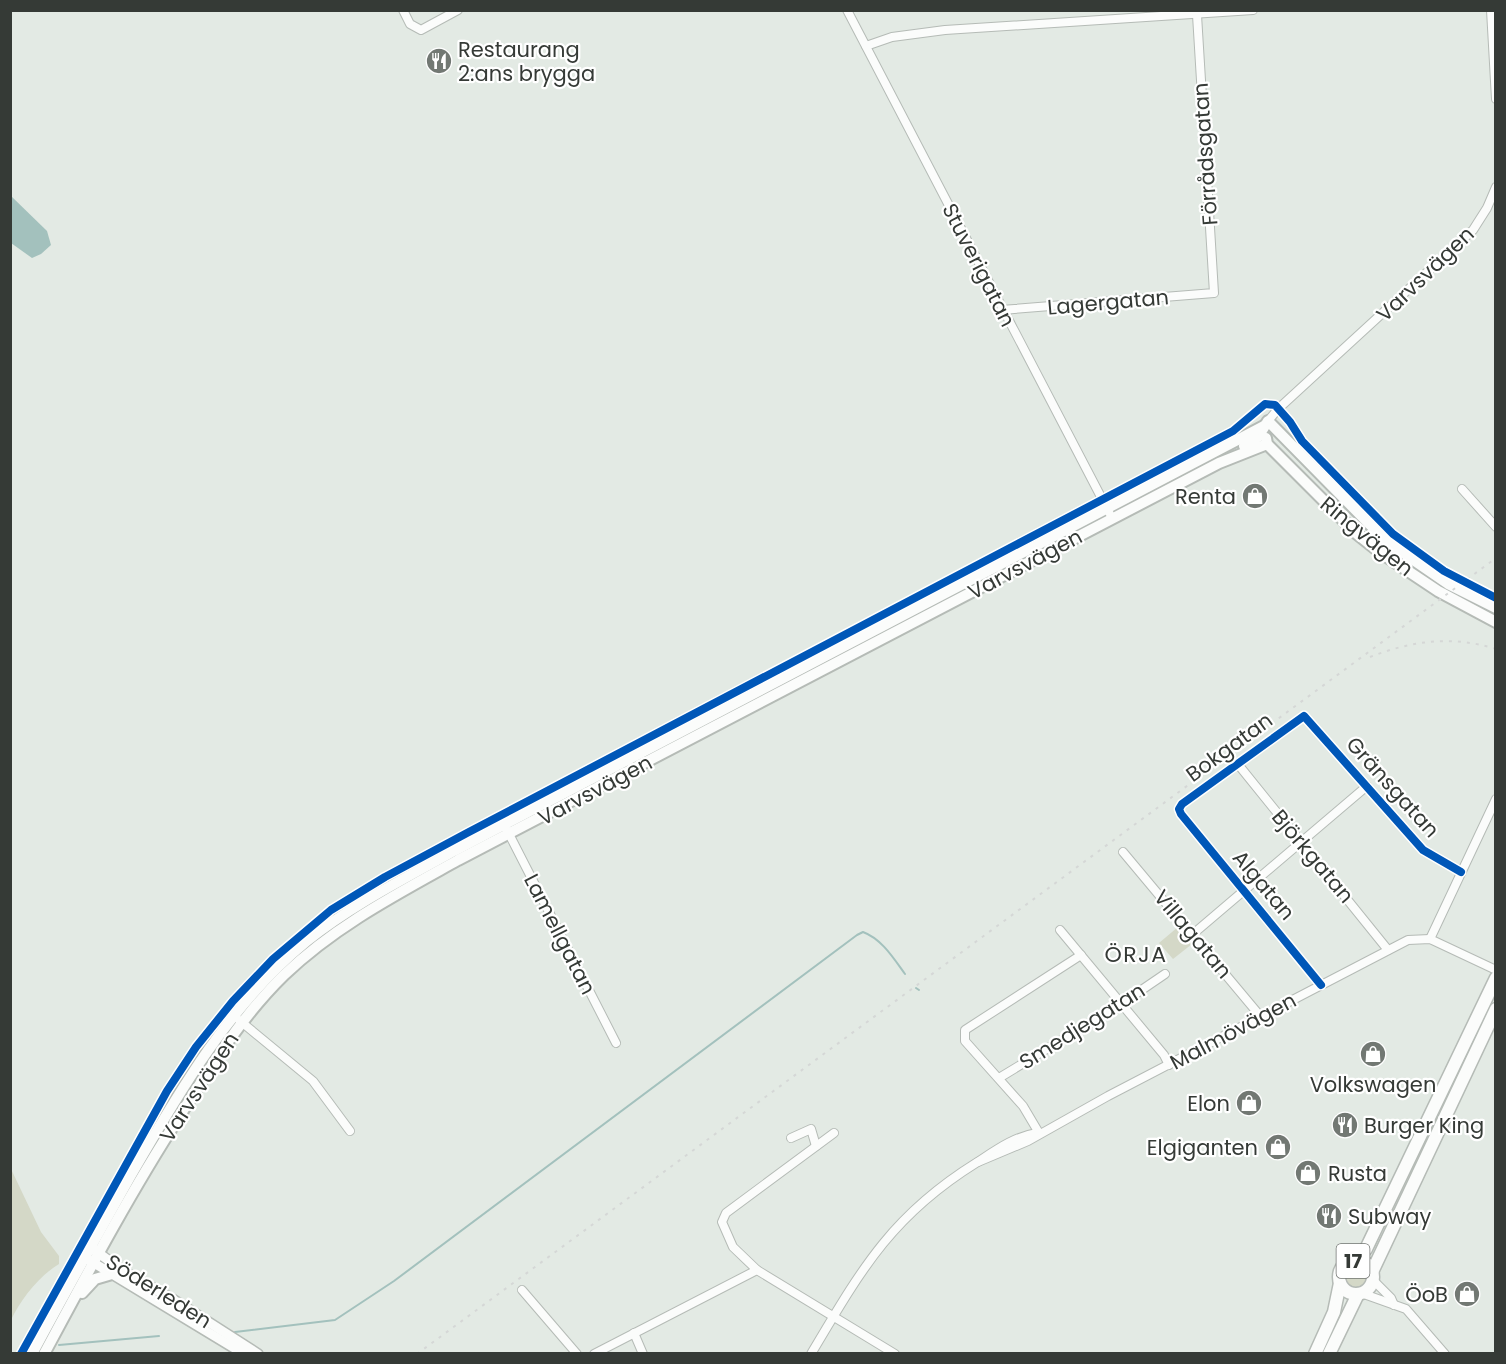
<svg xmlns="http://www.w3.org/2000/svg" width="1506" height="1364" font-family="Poppins,sans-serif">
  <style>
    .green { fill: #d4d8c7 }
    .water { fill: #a3c1bd }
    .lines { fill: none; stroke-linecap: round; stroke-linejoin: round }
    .stream { stroke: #a3c1bd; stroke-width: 2 }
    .minor-casing { stroke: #b5bbb6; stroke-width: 10 }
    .tertiary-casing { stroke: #b5bbb6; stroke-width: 12 }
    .secondary-casing { stroke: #b5bbb6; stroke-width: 14 }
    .primary-casing { stroke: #b5bbb6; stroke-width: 15 }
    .minor { stroke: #fbfcfb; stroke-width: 8 }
    .tertiary { stroke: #fbfcfb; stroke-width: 9 }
    .secondary { stroke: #fbfcfb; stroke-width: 10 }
    .primary { stroke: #fbfcfb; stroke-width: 12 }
    .rail { stroke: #d5d7d6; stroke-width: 2; stroke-dasharray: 3 6; stroke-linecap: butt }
    .cycleway-casing { stroke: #fff; stroke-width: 11 }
    .cycleway { stroke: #0057b8; stroke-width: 8 }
    .labels { text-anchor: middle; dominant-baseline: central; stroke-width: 4.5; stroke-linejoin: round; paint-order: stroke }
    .shield { fill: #fff; stroke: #727572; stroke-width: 1.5 }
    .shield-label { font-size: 20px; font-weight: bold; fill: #353a36 }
    .poi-label { font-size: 21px; fill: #353a36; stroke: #fff; text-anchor: start }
    .street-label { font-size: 21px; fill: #353a36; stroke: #fff }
    .neighbourhood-label { font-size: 22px; letter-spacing: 1.5px; fill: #353a36; stroke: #fff }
  </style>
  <rect width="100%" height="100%" fill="#e3eae4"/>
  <g class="green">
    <polygon points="1178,927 1192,944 1173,959 1159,943"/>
    <path d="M11,1169L41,1232L59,1256V1264C39,1276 21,1299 11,1320Z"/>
    <circle cx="1356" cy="1278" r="11"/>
  </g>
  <polygon class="water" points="10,195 47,231 51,245 41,254 32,258 11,243"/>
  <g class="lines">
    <g class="stream">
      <polyline points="916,988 919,990"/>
      <path d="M235,1332L335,1320L394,1281L857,935L863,932C882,939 894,959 905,974"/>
      <polyline points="59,1345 159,1336"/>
    </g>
    <g class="minor-casing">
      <g id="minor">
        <polyline points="403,10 410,24 421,30 458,10"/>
        <polyline points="847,10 1112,518"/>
        <polyline points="1491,10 1496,99"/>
        <polyline points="866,46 892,37 945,30 1253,10"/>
        <polyline points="1001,310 1214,293 1197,15"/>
        <polyline points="1268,421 1278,409 1473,230 1487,208 1496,187"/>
        <polyline points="1462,489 1496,527"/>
        <polyline points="1237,763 1388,950"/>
        <polyline points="507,830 616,1043"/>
        <polyline points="1123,852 1261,1017"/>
        <polyline points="1060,930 1164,1055 1169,1065"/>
        <polyline points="1193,934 1367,786"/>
        <polyline points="1430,939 1496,799"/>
        <polyline points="1321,985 1181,814 1179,809 1182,804 1304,716 1423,850 1461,872"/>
        <polyline points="239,1020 313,1081 350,1131"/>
        <polyline points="999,1078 1121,1004 1165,974"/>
        <polyline points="1039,1133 1023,1106 965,1041 965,1030 1081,955"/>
        <polyline points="791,1138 811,1129 816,1146"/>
        <polyline points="978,1162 1028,1141 1108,1096 1408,940 1430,939 1496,970"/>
        <polyline points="757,1270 733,1247 722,1222 726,1213 834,1133"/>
        <polyline points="1372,1279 1391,1298 1394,1305"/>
        <polyline points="522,1290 577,1354"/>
        <polyline points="1361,1293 1406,1309 1445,1354"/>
        <polyline points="634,1333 643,1354"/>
        <polyline points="594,1354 757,1270 895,1354"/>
        <path d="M811,1354C861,1270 891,1216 976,1163C996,1150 1013,1137 1037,1133"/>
      </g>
    </g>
    <g class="tertiary-casing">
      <g id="tertiary">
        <polyline points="93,1249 123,1271 174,1300 258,1354"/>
        <polyline points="89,1260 244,1354"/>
      </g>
    </g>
    <g class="secondary-casing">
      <g id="secondary">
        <polyline points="1266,438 1267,444 1357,534 1381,553 1438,591 1496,622"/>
        <polyline points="1244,446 1258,437 1268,421 1387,542 1448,584 1496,608"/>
        <polyline points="82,1293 95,1279 112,1274"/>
        <path d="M32,1354C64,1294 98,1234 131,1175C180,1090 230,1004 307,941C352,905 404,879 454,851L1264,426"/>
        <path d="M44,1354C87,1274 130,1193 179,1117C211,1066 241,1017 284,975C335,926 397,894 458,860L1219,463L1267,444"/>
      </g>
    </g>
    <g class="primary-casing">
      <g id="primary">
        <polyline points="1356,1260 1366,1249 1496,978"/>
        <circle cx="1356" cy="1277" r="17"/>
        <polyline points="1372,1272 1496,1009"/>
        <polyline points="1315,1354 1334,1312 1340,1283"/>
        <polyline points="1329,1354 1358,1294"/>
      </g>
    </g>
    <use href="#minor" class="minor"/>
    <use href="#tertiary" class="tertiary"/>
    <use href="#secondary" class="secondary"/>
    <use href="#primary" class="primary"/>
    <g class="rail">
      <path d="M1370,657C1411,641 1452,635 1496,649"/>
      <polyline points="417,1354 1496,558"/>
    </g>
    <g class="cycleway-casing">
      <g id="cycleway">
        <polyline points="1321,985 1181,814 1179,809 1182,804 1304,716 1423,850 1461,872"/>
        <polyline points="21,1354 167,1091 196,1047 233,1001 273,959 331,910 385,877 467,833 1233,431 1265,404 1275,405 1290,422 1302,441 1393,534 1444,571 1496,598"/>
      </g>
    </g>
    <use href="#cycleway" class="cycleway"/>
  </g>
  <defs>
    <g id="restaurant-disc" transform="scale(1.35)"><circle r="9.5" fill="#727873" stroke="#fff"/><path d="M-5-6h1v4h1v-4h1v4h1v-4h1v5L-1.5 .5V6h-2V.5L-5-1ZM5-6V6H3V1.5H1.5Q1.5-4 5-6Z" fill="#fff"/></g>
    <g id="shop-disc" transform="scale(1.35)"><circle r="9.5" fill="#727873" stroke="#fff"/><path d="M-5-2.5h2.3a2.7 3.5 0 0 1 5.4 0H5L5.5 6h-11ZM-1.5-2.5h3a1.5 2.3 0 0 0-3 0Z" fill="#fff"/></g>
  </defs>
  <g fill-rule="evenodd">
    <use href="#restaurant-disc" x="439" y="61"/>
    <use href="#shop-disc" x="1255" y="496"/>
    <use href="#shop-disc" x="1373" y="1054"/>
    <use href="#shop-disc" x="1249" y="1103"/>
    <use href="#restaurant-disc" x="1345" y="1125"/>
    <use href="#shop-disc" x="1278" y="1147"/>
    <use href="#shop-disc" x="1308" y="1173"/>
    <use href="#restaurant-disc" x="1329" y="1216"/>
    <use href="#shop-disc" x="1467" y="1294"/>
  </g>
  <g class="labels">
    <rect class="shield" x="1336.5" y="1244" width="33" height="34" rx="4.5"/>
    <g class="shield-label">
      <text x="1353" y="1261">17</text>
    </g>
    <g class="poi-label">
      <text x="458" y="49">Restaurang<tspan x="458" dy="24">2:ans brygga</tspan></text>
      <text x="1236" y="496" text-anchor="end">Renta</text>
      <text x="1373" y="1084" text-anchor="middle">Volkswagen</text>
      <text x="1230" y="1103" text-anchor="end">Elon</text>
      <text x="1364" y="1125">Burger King</text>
      <text x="1258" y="1147" text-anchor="end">Elgiganten</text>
      <text x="1328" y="1173">Rusta</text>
      <text x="1348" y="1216">Subway</text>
      <text x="1448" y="1294" text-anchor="end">ÖoB</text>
    </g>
    <g class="street-label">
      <text transform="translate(1205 154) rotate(-94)">Förrådsgatan</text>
      <text transform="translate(979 265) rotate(63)">Stuverigatan</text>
      <text transform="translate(1425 274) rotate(-44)">Varvsvägen</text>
      <text transform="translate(1108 302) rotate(-5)">Lagergatan</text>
      <text transform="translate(1367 536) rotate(39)">Ringvägen</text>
      <text transform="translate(1025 564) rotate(-28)">Varvsvägen</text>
      <text transform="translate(1229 747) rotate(-36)">Bokgatan</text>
      <text transform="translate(1393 787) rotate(48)">Gränsgatan</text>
      <text transform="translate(595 790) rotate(-28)">Varvsvägen</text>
      <text transform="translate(1313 856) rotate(50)">Björkgatan</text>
      <text transform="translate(1264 885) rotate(50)">Algatan</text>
      <text transform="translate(560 934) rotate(63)">Lamellgatan</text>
      <text transform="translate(1193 934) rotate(50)">Villagatan</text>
      <text transform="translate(1082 1026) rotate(-32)">Smedjegatan</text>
      <text transform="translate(1233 1031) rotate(-28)">Malmövägen</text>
      <text transform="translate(199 1087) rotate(-57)">Varvsvägen</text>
      <text transform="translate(159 1291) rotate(32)">Söderleden</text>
    </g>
    <g class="neighbourhood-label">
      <text x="1136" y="954">ÖRJA</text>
    </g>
  </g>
  <rect width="1506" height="1364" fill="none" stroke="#353a36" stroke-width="24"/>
</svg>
